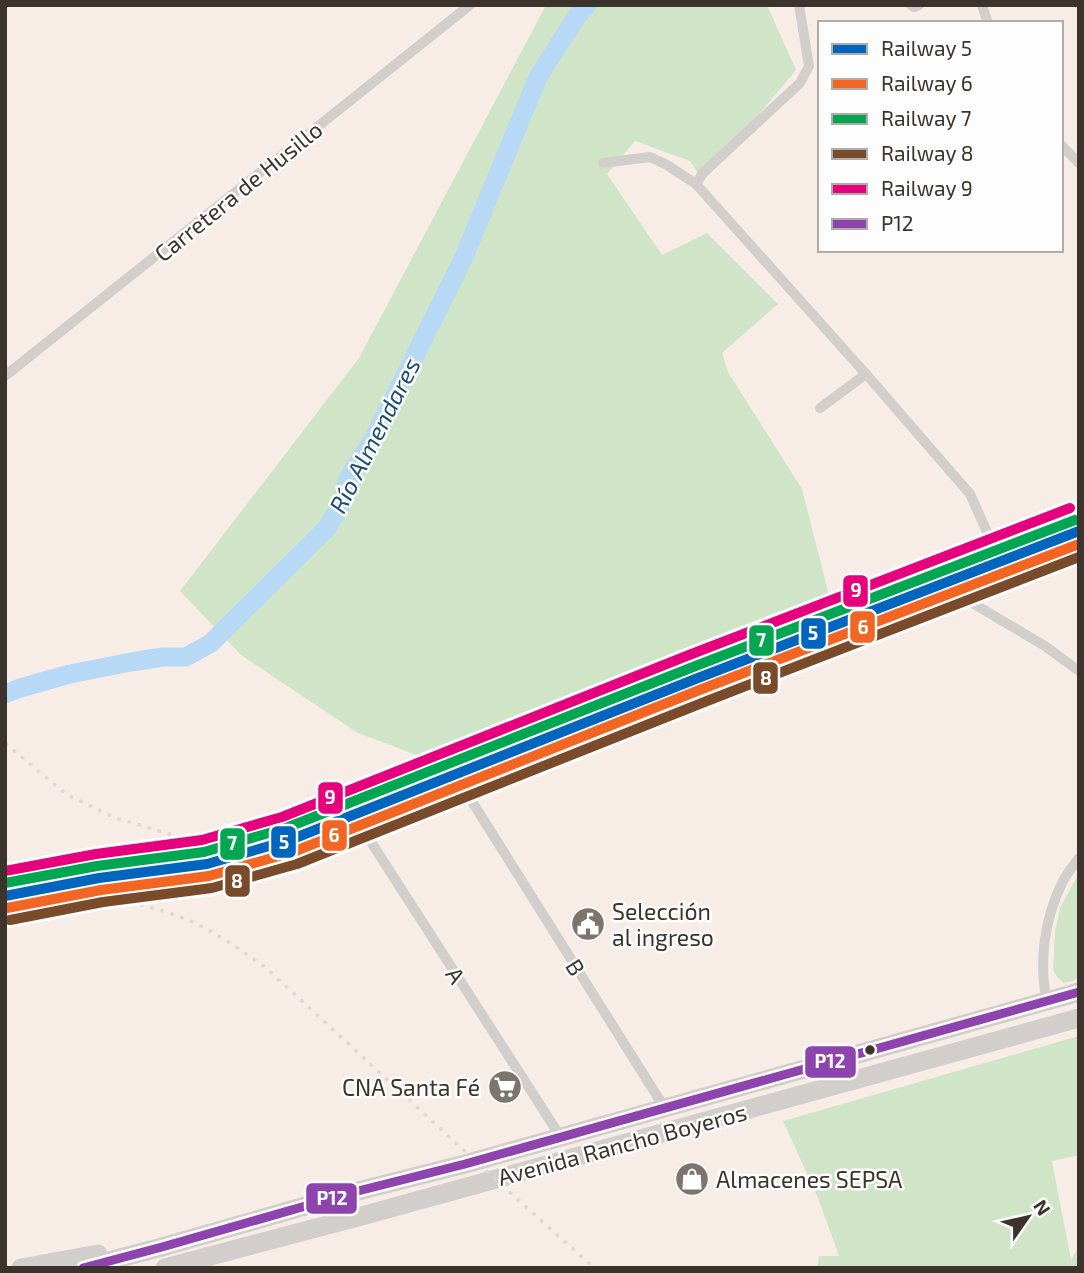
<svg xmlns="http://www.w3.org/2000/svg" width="1084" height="1273" font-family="'Exo 2',sans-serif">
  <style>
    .green { fill: #d0e5c7 }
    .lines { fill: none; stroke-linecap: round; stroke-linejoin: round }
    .river { stroke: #b7d9f5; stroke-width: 19 }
    .minor { stroke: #d2cecc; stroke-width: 10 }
    .trunk { stroke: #d2cecc; stroke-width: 19 }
    .rail { stroke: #dcd9d6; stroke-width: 3.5; stroke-dasharray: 3.5 7; stroke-linecap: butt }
    .bus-1-casing { stroke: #fdfdfd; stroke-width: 14 }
    .bus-1 { stroke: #8e44ad; stroke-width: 9 }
    .rail-1-casing { stroke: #fdfdfd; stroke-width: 16 }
    .rail-2-casing { stroke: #fdfdfd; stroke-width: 16 }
    .rail-3-casing { stroke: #fdfdfd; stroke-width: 16 }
    .rail-4-casing { stroke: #fdfdfd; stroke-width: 16 }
    .rail-5-casing { stroke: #fdfdfd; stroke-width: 16 }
    .rail-1 { stroke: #0065bd; stroke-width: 10 }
    .rail-2 { stroke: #f26522; stroke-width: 10 }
    .rail-3 { stroke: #00a651; stroke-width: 10 }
    .rail-4 { stroke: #7a4b2a; stroke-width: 10 }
    .rail-5 { stroke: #e5007d; stroke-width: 10 }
    .bus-dot { fill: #3c332c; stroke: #fdfdfd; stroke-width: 2.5 }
    .labels { text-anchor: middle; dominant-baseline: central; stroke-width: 5; stroke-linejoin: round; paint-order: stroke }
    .street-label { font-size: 23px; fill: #3c332c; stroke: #fdfdfd }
    .poi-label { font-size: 23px; fill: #3c332c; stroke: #fdfdfd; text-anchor: start }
    .water-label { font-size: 24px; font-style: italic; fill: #1b4d70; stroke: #fdfdfd }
    .line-badge { stroke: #fdfdfd; stroke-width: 2.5 }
    .badge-label { font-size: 19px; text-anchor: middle; font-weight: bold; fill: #fff }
  </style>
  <rect width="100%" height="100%" fill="#f7ede6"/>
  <g class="green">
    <polygon points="546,5 767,5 796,70 703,181 690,161 635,141 607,174 662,255 707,233 778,304 722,353 728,372 802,489 830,599 650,674 433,761 358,733 241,655 180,591 359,358"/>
    <polygon points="1079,873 1079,979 1064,983 1057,977 1053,970 1055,931 1060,908"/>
    <polygon points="1079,1036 1079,1155 1052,1161 1071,1260 1079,1246 1079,1268 817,1268 819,1256 839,1256 818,1198 783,1121"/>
  </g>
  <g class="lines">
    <polyline class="river" points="5,694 20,688 70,674 131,662 163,657 186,657 211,643 327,528 342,503 348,478 373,440 464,257 538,77 577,16 587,5"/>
    <g class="minor">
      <polyline points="911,5 914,7 919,5"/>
      <polyline points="982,5 988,23"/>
      <polyline points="1061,145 1079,163"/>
      <polyline points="603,163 650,157 667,165 696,184 866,374 970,494 996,552"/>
      <polyline points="696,184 703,173 800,83 809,66 799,5"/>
      <polyline points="5,376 470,5"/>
      <polyline points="820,408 866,374"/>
      <polyline points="957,567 974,604 1045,646 1079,671"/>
      <polyline points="837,613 1042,534 1079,518"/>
      <polyline points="466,792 664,1107"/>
      <polyline points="353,814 560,1136"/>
      <path d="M1047,1001C1038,962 1045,917 1063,881C1067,873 1073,866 1079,858"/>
    </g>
    <g class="trunk">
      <polyline points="21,1268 98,1254"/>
      <polyline points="82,1268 162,1247 358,1191 465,1164 1079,992"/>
      <polyline points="165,1268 369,1214 1079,1018"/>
    </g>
    <g class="rail">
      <polyline points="5,743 67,795 116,818 196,842"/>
      <path d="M5,909C71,891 139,896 201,926C223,937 244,953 265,967L494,1178L594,1268"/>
    </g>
    <g class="bus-1-casing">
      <polyline id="bus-1" points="83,1268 162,1247 358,1191 465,1164 1079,992"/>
    </g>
    <use href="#bus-1" class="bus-1"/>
    <g class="rail-1-casing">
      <polyline id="rail-1" points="5,896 99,878 207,864 290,840 698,678 1079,531"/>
    </g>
    <g class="rail-2-casing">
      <polyline id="rail-2" points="7,908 101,890 209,876 293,852 702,689 1079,544"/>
    </g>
    <g class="rail-3-casing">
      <polyline id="rail-3" points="5,883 97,866 204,852 286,828 693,667 1075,520"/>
    </g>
    <g class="rail-4-casing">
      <polyline id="rail-4" points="10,920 103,902 212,888 297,864 707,701 1079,557"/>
    </g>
    <g class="rail-5-casing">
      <polyline id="rail-5" points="5,871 96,854 202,840 282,817 689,655 1070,508"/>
    </g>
    <use href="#rail-1" class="rail-1"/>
    <use href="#rail-2" class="rail-2"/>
    <use href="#rail-3" class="rail-3"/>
    <use href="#rail-4" class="rail-4"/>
    <use href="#rail-5" class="rail-5"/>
  </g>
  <defs>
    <g id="civic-disc" transform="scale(1.75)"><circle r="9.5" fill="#7d746d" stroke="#fdfdfd"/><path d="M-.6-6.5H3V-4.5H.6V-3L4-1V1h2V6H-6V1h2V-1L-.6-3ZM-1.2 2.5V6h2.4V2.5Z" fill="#fff"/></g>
    <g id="supermarket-disc" transform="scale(1.75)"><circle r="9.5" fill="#7d746d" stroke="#fdfdfd"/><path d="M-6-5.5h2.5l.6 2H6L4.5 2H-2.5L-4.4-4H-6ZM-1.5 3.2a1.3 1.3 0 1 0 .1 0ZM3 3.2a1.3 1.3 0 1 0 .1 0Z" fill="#fff"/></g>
    <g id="shop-disc" transform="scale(1.75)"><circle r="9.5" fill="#7d746d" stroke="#fdfdfd"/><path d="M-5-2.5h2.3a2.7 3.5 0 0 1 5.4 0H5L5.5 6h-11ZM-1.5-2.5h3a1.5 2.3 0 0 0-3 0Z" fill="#fff"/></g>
  </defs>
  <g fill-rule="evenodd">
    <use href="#civic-disc" x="588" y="924"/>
    <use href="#supermarket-disc" x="505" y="1087"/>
    <use href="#shop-disc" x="692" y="1179"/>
  </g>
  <circle class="bus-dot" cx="870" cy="1050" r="6"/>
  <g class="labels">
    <g class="street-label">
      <text transform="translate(238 191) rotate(-39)">Carretera de Husillo</text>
      <text transform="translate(576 967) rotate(58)">B</text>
      <text transform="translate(456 975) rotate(57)">A</text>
      <text transform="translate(622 1144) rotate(-15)">Avenida Rancho Boyeros</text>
    </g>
    <g class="poi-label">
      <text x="612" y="911">Selección<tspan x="612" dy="26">al ingreso</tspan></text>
      <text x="480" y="1087" text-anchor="end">CNA Santa Fé</text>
      <text x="716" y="1179">Almacenes SEPSA</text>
    </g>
    <g class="water-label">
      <text transform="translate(374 435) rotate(-63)">Río Almendares</text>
    </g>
  </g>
  <g class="line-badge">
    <rect x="842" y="574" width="27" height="34" rx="7" fill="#e5007d"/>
    <rect x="849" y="610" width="27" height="34" rx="7" fill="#f26522"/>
    <rect x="800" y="617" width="27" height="33" rx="7" fill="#0065bd"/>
    <rect x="748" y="624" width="27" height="33" rx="7" fill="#00a651"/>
    <rect x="752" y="661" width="27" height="34" rx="7" fill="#7a4b2a"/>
    <rect x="317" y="781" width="27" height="34" rx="7" fill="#e5007d"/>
    <rect x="321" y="819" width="27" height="33" rx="7" fill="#f26522"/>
    <rect x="270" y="825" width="27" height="34" rx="7" fill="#0065bd"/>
    <rect x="219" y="827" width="27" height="34" rx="7" fill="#00a651"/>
    <rect x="224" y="864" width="27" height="34" rx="7" fill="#7a4b2a"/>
    <rect x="804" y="1045" width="53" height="34" rx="7" fill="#8e44ad"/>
    <rect x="305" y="1182" width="53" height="33" rx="7" fill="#8e44ad"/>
  </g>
  <g class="badge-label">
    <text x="856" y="597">9</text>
    <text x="863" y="634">6</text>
    <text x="813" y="640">5</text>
    <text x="761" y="647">7</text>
    <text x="766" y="685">8</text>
    <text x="330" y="804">9</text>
    <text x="334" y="842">6</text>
    <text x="284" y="849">5</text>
    <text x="232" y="850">7</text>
    <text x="237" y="888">8</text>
    <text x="830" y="1068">P12</text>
    <text x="332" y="1205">P12</text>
  </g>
  <rect width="1084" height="1273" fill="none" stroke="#3c332c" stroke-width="14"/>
  <rect x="818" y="21" width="245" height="231" fill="#fdfdfd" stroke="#b0aca9" stroke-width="2"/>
  <rect x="832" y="44" width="35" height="10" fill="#0065bd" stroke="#b0aca9" stroke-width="2"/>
  <text x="881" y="56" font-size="21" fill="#3c332c">Railway 5</text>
  <rect x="832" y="79" width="35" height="10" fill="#f26522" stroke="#b0aca9" stroke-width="2"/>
  <text x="881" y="91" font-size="21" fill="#3c332c">Railway 6</text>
  <rect x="832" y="114" width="35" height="10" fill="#00a651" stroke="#b0aca9" stroke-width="2"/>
  <text x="881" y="126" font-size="21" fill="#3c332c">Railway 7</text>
  <rect x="832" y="149" width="35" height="10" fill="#7a4b2a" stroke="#b0aca9" stroke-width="2"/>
  <text x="881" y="161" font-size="21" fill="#3c332c">Railway 8</text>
  <rect x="832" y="184" width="35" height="10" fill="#e5007d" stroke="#b0aca9" stroke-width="2"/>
  <text x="881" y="196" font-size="21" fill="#3c332c">Railway 9</text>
  <rect x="832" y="219" width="35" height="10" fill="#8e44ad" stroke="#b0aca9" stroke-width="2"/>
  <text x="881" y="231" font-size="21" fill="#3c332c">P12</text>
  <g transform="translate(1028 1217) rotate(56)" stroke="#fdfdfd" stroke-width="5" paint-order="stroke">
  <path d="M0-5L12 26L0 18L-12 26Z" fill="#3c332c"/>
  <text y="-10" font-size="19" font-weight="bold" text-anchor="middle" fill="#3c332c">N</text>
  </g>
</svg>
